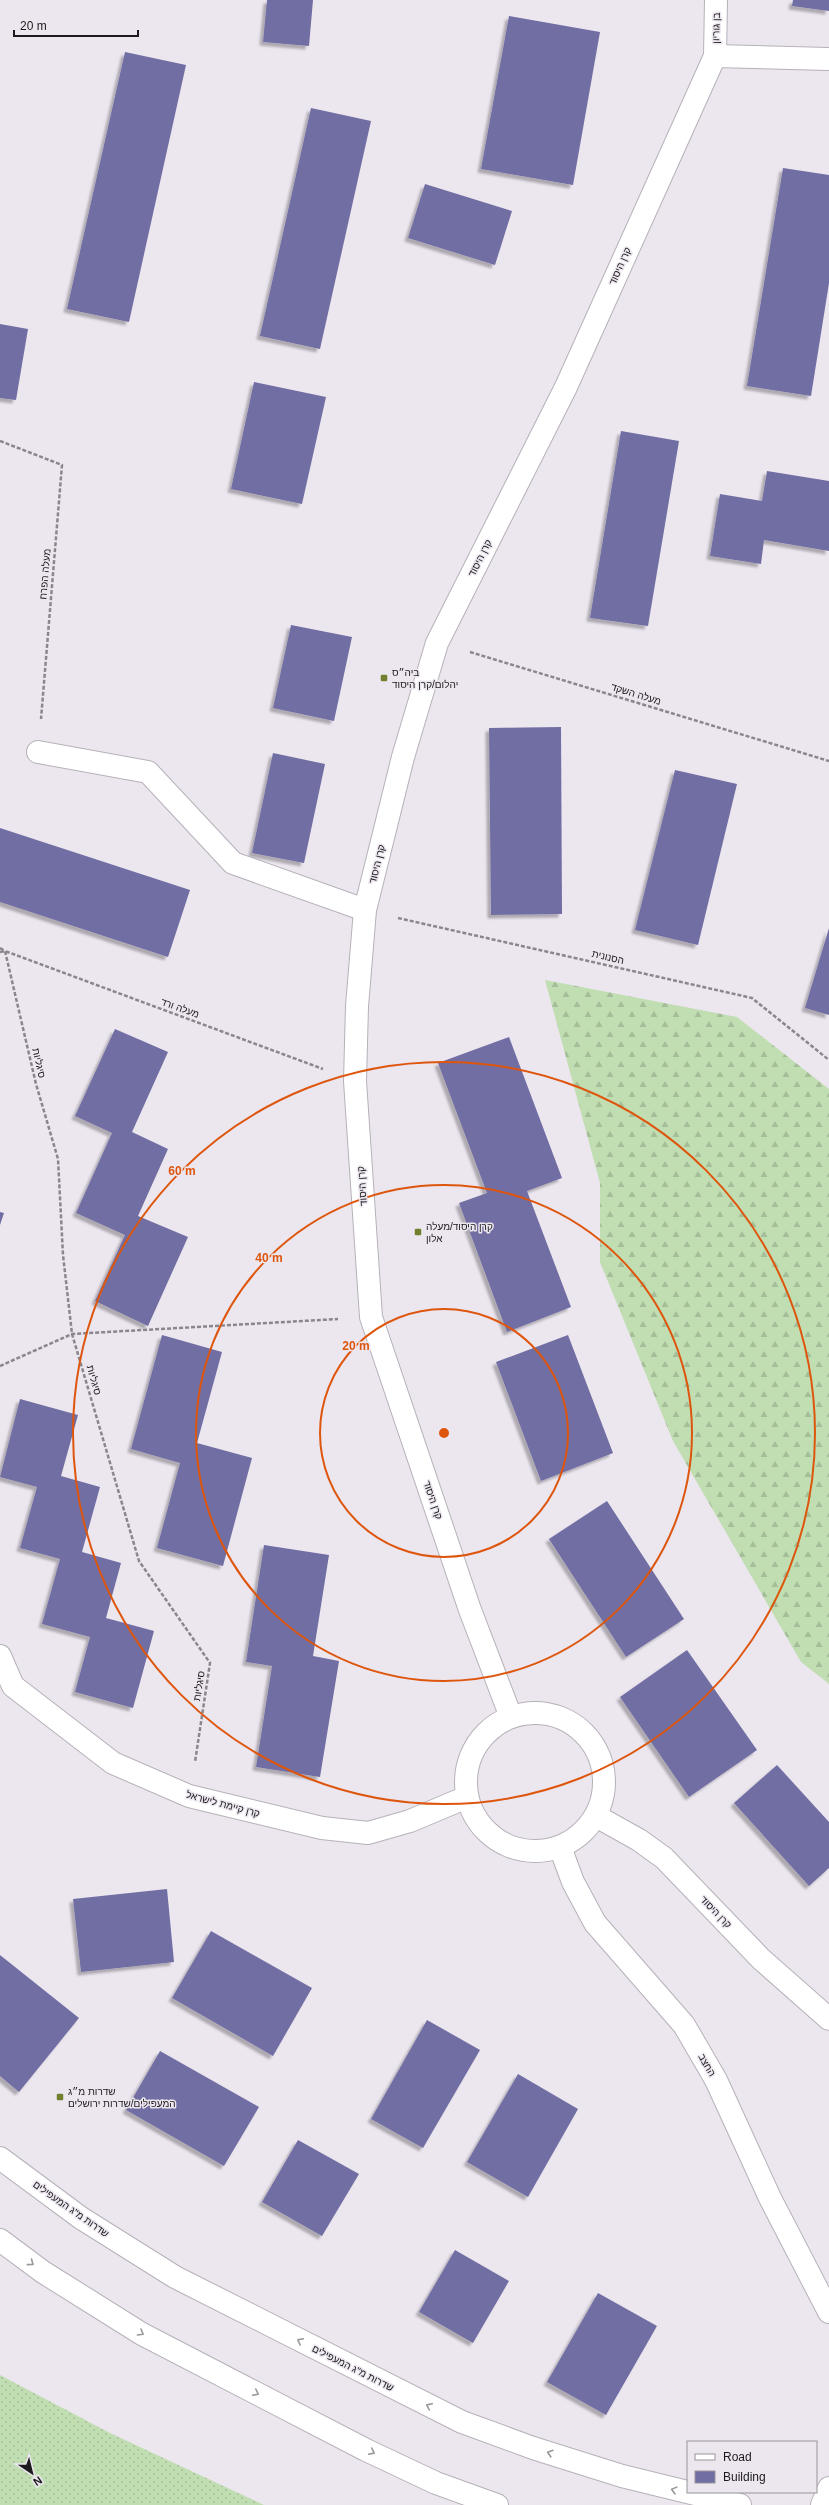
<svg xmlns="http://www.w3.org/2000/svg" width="829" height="2505" font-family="Helvetica,'Noto Sans Hebrew',sans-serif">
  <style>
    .grass { fill: url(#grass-dots) }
    .forest { fill: url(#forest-firs) }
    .building { fill: #716ea3; filter: url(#shadow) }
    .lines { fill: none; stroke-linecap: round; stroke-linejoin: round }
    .street-casing { stroke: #b6b1b9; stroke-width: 24 }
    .secondary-casing { stroke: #b6b1b9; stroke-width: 24 }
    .path { stroke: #8a868c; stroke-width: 2.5; stroke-dasharray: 4 2; stroke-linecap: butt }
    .street { stroke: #fff; stroke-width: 22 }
    .secondary { stroke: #fff; stroke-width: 22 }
    .oneway { stroke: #999899 }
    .ring { fill: none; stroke: #de560d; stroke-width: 2 }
    .poi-dot { fill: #73802d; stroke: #ece6ef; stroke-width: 1.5 }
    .labels { text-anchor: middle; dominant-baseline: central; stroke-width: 3; stroke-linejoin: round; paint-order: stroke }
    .street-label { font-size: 10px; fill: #1c1a1d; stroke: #ece6ef }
    .poi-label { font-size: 10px; fill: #1c1a1d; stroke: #ece6ef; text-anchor: start }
    .centre { fill: #de560d; stroke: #ece6ef; stroke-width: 2 }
    .ring-label { font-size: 12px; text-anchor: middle; font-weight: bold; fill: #de560d; stroke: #ece6ef; stroke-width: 3; stroke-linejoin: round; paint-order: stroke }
  </style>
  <defs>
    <pattern id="grass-dots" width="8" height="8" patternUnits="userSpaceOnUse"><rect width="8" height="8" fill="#c1deb2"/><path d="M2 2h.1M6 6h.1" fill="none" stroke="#a5be99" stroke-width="1.8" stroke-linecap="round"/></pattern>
    <pattern id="forest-firs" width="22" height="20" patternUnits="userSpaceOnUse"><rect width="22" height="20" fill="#c1deb2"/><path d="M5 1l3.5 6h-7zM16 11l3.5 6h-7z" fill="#a5be99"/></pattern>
    <filter id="shadow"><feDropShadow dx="-3.5" dy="3.5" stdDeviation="1" flood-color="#0004"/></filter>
  </defs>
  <rect width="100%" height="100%" fill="#ece6ef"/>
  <polygon class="grass" points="0,2375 110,2433 264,2505 0,2505"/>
  <polygon class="forest" points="545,980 737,1017 829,1089 829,1684 801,1662 673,1441 600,1262 600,1183"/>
  <g class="building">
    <polygon points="267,0 313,0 309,46 263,42"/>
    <polygon points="793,0 829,0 829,11 792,6"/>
    <polygon points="509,16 600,32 573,185 481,169"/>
    <polygon points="125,52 186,65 129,322 67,309"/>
    <polygon points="311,108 371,121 320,349 260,336"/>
    <polygon points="783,168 829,175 829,283 811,396 747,386"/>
    <polygon points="425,184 512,211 495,265 408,238"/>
    <polygon points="0,324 28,329 16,400 0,398"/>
    <polygon points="254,382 326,397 302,504 231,489"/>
    <polygon points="621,431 679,441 648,626 590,618"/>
    <polygon points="767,471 829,481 829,551 764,540 761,564 710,556 720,494 762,501"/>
    <polygon points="291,625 352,637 334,721 273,708"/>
    <polygon points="561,727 562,914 491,915 489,728"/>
    <polygon points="273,753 325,764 304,863 252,853"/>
    <polygon points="675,770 737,784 698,945 635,930"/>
    <polygon points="0,828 190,890 168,957 0,902"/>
    <polygon points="829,928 829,1015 805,1008"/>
    <polygon points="115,1029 168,1052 132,1132 168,1149 138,1216 188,1237 148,1326 95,1301 125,1235 76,1213 112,1133 75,1116"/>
    <polygon points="509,1037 562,1178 527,1191 571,1307 507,1332 459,1203 487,1193 438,1063"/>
    <polygon points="0,1212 4,1213 0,1225"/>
    <polygon points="162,1335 222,1352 197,1443 252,1458 223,1566 157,1548 180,1463 131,1449"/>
    <polygon points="568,1335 613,1453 541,1481 496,1362"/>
    <polygon points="20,1399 78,1415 61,1476 100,1487 82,1552 121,1563 106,1618 154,1631 133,1708 75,1692 90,1637 42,1624 60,1559 20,1548 37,1487 0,1477"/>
    <polygon points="607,1501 684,1619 626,1657 549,1539"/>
    <polygon points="264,1545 329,1555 313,1656 339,1661 320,1777 256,1767 272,1666 246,1662"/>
    <polygon points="687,1650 757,1750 689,1797 620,1697"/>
    <polygon points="777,1765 829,1822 829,1868 809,1886 734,1803"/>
    <polygon points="167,1889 174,1962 81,1972 73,1899"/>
    <polygon points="211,1931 312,1988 273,2056 172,1998"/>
    <polygon points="0,1955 79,2018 19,2092 0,2076"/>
    <polygon points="427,2020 480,2050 423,2148 371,2119"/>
    <polygon points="160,2051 259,2107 224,2166 126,2110"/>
    <polygon points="518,2074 578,2109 528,2197 467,2162"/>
    <polygon points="298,2140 359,2174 322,2236 262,2202"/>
    <polygon points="455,2250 509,2281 473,2343 419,2312"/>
    <polygon points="598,2293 657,2326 606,2415 547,2382"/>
  </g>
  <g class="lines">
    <g class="street-casing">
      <g id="street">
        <polyline points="715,56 829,59"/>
        <polyline points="38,752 148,772 233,863 365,910"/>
        <polyline points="0,1656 13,1686 113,1763 189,1796 322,1828 368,1833 410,1821 467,1797"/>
        <circle cx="535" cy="1782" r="69"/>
        <polyline points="511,1717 470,1610 371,1317 355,1081 357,1006 365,910 403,757 437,643 566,387 715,56 716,0"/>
        <polyline points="596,1816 639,1840 664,1858 761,1959 829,2019"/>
        <polyline points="560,1847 573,1882 595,1923 684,2025 716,2080 770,2198 829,2312"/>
        <polyline points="822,2505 829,2488"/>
      </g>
    </g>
    <g class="secondary-casing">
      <g id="secondary">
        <polyline points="0,2158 81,2218 175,2277 462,2422 533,2448 622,2476 740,2505"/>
        <polyline points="0,2240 43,2272 142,2334 366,2450 436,2483 497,2505"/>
      </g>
    </g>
    <g class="path">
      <polyline points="0,441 62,465 41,719"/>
      <polyline points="470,652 829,761"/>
      <polyline points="398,918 752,998 829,1060"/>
      <polyline points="0,948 5,951 36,1084 58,1159 63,1255 72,1334 139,1561 210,1663 195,1762"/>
      <polyline points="0,952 5,951 323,1069"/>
      <polyline points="0,1366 72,1334 338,1319"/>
    </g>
    <use href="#street" class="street"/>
    <use href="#secondary" class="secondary"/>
  </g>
  <defs><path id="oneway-chevron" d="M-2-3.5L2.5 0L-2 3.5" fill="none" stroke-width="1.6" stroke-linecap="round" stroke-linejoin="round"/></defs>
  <g class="oneway">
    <use href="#oneway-chevron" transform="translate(31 2263) rotate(37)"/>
    <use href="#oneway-chevron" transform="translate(141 2333) rotate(30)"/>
    <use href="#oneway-chevron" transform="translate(300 2341) rotate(-153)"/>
    <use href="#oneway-chevron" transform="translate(256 2393) rotate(27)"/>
    <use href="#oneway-chevron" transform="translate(429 2406) rotate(-154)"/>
    <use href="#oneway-chevron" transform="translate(372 2452) rotate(26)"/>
    <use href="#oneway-chevron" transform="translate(550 2453) rotate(-163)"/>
    <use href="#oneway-chevron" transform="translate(674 2490) rotate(-165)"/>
  </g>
  <g class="ring">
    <circle cx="444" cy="1433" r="124"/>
    <circle cx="444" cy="1433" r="248"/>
    <circle cx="444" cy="1433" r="371"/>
  </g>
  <g class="poi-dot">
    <rect x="380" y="674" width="8" height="8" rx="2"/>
    <rect x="414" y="1228" width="8" height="8" rx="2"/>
    <rect x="56" y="2093" width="8" height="8" rx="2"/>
  </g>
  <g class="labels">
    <g class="street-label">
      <text transform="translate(716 28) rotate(-89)">בן גוריון</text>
      <text transform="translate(620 266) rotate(-66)">קרן היסוד</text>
      <text transform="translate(480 558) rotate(-63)">קרן היסוד</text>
      <text transform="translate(45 574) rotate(-85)">מעלה הפרח</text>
      <text transform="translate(636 694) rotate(17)">מעלה השקד</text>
      <text transform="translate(377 864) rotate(-76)">קרן היסוד</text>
      <text transform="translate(608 957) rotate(13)">הסנונית</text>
      <text transform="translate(180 1008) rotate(20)">מעלה ורד</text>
      <text transform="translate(39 1063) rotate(77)">סיגליות</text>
      <text transform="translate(362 1186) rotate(-94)">קרן היסוד</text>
      <text transform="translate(94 1380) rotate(74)">סיגליות</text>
      <text transform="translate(433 1500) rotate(71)">קרן היסוד</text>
      <text transform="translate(199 1686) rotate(-81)">סיגליות</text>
      <text transform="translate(223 1804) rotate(15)">קרן קיימת לישראל</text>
      <text transform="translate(716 1912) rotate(46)">קרן היסוד</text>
      <text transform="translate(707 2065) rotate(60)">החצב</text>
      <text transform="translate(71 2209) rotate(35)">שדרות מ"ג המעפילים</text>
      <text transform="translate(353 2368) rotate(27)">שדרות מ"ג המעפילים</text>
    </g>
    <g class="poi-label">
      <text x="392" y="672">ביה״ס<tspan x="392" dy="12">יהלום/קרן היסוד</tspan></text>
      <text x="426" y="1226">קרן היסוד/מעלה<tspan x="426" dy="12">אלון</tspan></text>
      <text x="68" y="2091">שדרות מ״ג<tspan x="68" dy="12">המעפילים/שדרות ירושלים</tspan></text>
    </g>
  </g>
  <circle cx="444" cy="1433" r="6" class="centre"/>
  <g class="ring-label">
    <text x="182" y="1175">60 m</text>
    <text x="269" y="1262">40 m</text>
    <text x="356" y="1350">20 m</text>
  </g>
  <rect x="687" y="2441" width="130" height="52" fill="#ece6ef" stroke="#99949b"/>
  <rect x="695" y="2454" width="20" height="6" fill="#ffffff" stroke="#99949b"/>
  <text x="723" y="2461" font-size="12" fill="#1c1a1d">Road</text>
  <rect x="695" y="2471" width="20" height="12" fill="#716ea3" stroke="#99949b"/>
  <text x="723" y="2481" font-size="12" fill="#1c1a1d">Building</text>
  <g transform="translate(32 2473) rotate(145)" stroke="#ece6ef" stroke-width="3" paint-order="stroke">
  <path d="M0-3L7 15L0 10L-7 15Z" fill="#1c1a1d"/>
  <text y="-6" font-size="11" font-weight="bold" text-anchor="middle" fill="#1c1a1d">N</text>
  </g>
  <path d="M14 30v6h124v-6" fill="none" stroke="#1c1a1d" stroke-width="2"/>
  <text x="20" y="30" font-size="12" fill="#1c1a1d" stroke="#ece6ef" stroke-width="3" paint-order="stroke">20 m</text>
</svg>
